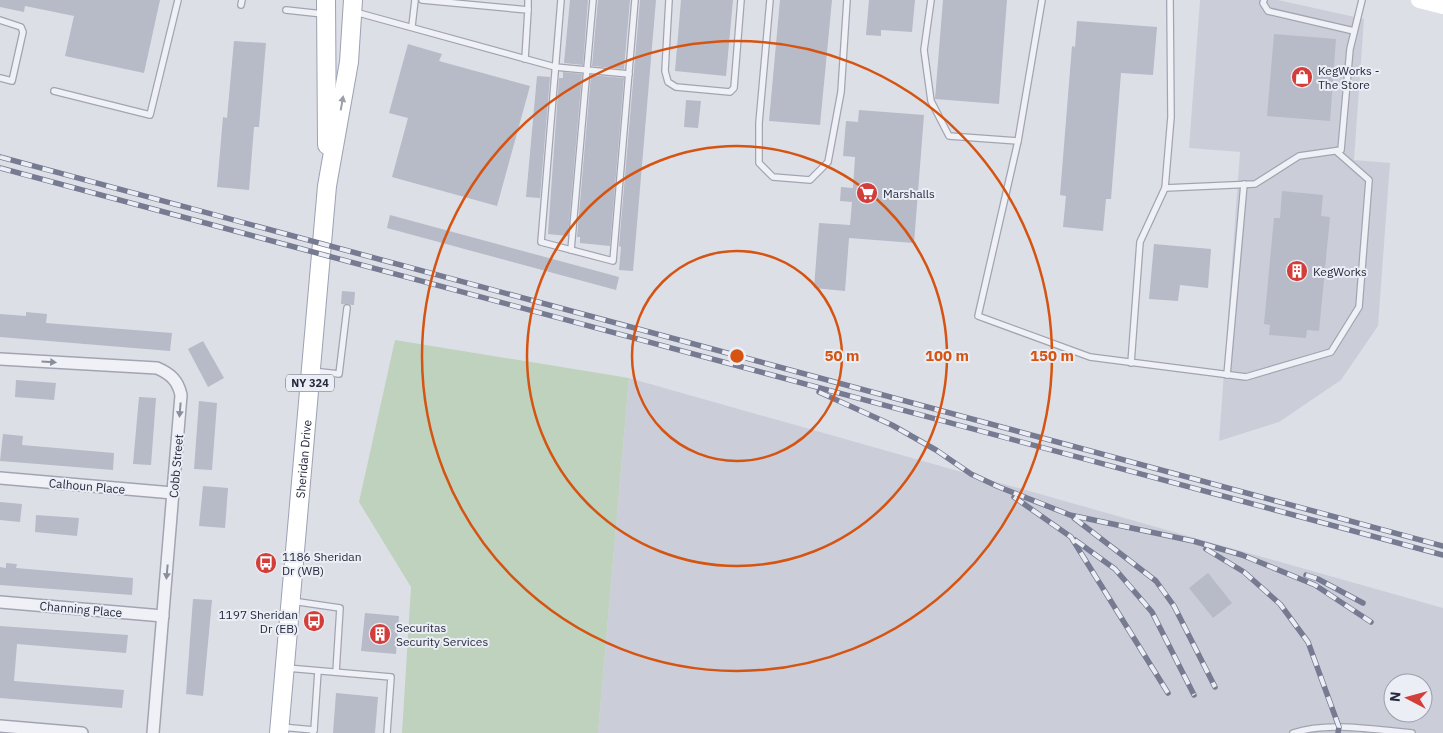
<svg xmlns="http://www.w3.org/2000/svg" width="1443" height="733" font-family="'IBM Plex Sans',sans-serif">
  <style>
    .built { fill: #cbced9; fill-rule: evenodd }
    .green { fill: #bfd2bd }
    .building { fill: #b7bac7 }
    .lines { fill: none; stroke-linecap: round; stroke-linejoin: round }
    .service-casing { stroke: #a2a5b1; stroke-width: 8 }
    .minor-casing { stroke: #a2a5b1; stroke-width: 14 }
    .primary-casing { stroke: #9ca1b3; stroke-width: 20 }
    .service { stroke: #eff1f6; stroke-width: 5.5 }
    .minor { stroke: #eff1f6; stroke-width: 11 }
    .secondary { stroke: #fff; stroke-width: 16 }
    .primary { stroke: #fff; stroke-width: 18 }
    .rail-casing { stroke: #767b91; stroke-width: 5.5 }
    .rail { stroke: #eceef5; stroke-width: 4; stroke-dasharray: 11; stroke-linecap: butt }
    .oneway { fill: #9d9fa8 }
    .oneway2 { fill: #8a8e9a }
    .ring { fill: none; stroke: #d55411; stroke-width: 2.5 }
    .labels { text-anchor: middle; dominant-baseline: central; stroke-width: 4; stroke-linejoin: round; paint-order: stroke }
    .shield { fill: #eceef5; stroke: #616575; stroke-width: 1 }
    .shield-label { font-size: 11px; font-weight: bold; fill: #262a3e }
    .poi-label { font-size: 12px; fill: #262a3e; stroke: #eceef5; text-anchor: start }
    .street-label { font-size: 12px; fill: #262a3e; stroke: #eceef5 }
    .centre { fill: #d55411; stroke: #eceef5; stroke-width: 2.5 }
    .ring-label { font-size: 15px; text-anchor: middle; font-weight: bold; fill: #d55411; stroke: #eceef5; stroke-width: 4; stroke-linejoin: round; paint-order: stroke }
  </style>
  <rect width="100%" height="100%" fill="#dddfe7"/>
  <g class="built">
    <polygon points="1200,0 1278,0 1364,19 1354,160 1390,163 1378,326 1341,380 1279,422 1219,441 1240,152 1189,148"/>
    <path d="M629,378L1443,608V733H598ZM1393,683H1423V713H1393Z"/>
  </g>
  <polygon class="green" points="395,340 629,378 598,733 402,733 411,587 359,502"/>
  <g class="building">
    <polygon points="0,0 160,0 144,73 65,56 74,16 25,6 24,12 0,7"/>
    <polygon points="570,0 588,0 583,65 564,63"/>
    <polygon points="598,0 630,0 624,69 592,66"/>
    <polygon points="640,0 656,0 633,271 619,270 621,247 619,246"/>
    <polygon points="681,0 733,0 726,76 675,71"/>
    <polygon points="780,0 832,0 820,125 769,121"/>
    <polygon points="869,0 915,0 912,32 881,30 881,36 866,35"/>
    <polygon points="943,0 1007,0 999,104 935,99"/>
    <polygon points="1077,21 1157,27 1153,75 1121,73 1111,199 1106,199 1103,231 1063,227 1066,196 1060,195 1072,46 1075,47"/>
    <polygon points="1274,34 1336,39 1330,121 1267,116"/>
    <polygon points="234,41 266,43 259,127 254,127 249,190 217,187 223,117 227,118"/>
    <polygon points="408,44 442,54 439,61 530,86 497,206 392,177 408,118 389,113"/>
    <polygon points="563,72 582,74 568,236 548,234 559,78 563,78"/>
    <polygon points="591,75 624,78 610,246 580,243 580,237 577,237"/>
    <polygon points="537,76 550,77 540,198 526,197"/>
    <polygon points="686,100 701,101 698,128 684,127"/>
    <polygon points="859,110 924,115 914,243 849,238 845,291 814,288 819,223 850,225 852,202 840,201 841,187 853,188 855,157 843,156 846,121 858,122"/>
    <polygon points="1282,191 1323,195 1321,216 1330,217 1319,331 1307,330 1306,338 1269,335 1270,325 1264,324 1274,218 1280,218"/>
    <polygon points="390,215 619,277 616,290 387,228"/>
    <polygon points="1154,244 1211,249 1208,288 1180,285 1178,301 1149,299"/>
    <polygon points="342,291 355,292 354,305 341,304"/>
    <polygon points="26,312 47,314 46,323 172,333 170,351 0,337 0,314 26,316"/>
    <polygon points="203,341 224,378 208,387 188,349"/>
    <polygon points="16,380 56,383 54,400 15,397"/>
    <polygon points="139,397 156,398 151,465 133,464"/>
    <polygon points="199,401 217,403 212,470 194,469"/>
    <polygon points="3,434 23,436 22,445 114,453 113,470 0,461"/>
    <polygon points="203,486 228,488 225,528 199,526"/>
    <polygon points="0,502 22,504 20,522 0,520"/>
    <polygon points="36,515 79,518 77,536 35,532"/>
    <polygon points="6,563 17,564 16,568 133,578 132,595 0,585 0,567 6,568"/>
    <polygon points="1208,573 1232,603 1213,618 1189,588"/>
    <polygon points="193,599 212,600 203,696 186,694"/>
    <polygon points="365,613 399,616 396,654 361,651"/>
    <polygon points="0,626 128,635 126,653 17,644 14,681 124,690 122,708 0,698"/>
    <polygon points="336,693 378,697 375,733 333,733"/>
  </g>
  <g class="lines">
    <g class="service-casing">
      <g id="service">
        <polyline points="422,0 528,10 525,59"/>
        <polyline points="561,0 541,242 613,261 635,0"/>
        <polyline points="669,0 665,71 668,82 676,87 730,92 734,88 741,0"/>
        <polyline points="770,0 759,123 759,163 773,177 810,180 828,162 841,92 847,0"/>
        <polyline points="931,0 924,50 931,101 949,136 1018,141"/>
        <polyline points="1042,0 1018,141 978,316 1090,357 1246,377 1331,352 1359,307 1369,180 1336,151"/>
        <polyline points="1170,0 1171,117 1165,188 1255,184 1299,156 1341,150 1350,49 1362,0"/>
        <polyline points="1264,0 1263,3 1268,11 1354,31"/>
        <polyline points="241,5 242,0"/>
        <polyline points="286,10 323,14"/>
        <polyline points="528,10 528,0"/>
        <polyline points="355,12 555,67 629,74"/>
        <polyline points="0,20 21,27 23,32 12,81 0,78"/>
        <polyline points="412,26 415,0"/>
        <polyline points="54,91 150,115 178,0"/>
        <polyline points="571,250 593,0"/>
        <polyline points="1131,363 1140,242 1165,188"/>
        <polyline points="312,371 339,374 347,308"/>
        <polyline points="1227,375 1244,184"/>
        <polyline points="292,601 340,608 336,672"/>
        <polyline points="287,668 391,677 387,733"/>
        <polyline points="281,727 314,730 313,733"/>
        <polyline points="314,730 318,671"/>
        <path d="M1293,733C1330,721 1374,730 1412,733"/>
      </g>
    </g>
    <g class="minor-casing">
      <g id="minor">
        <path d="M0,359L157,368C171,374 178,381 181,395L153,733"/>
        <polyline points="0,478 173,493"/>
        <polyline points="0,602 163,616"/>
        <polyline points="0,726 82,733"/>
      </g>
    </g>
    <g class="primary-casing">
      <g id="primary">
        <polyline points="326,0 327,145"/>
        <path id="s1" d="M279,733L327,186L349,62L353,0"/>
      </g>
    </g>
    <use href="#service" class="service"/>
    <use href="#minor" class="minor"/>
    <polyline class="secondary" points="1419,0 1443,6"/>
    <use href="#primary" class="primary"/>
    <g class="rail-casing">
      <g id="rail">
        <polyline points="0,157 1443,546"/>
        <polyline points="0,168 1443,555"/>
        <polyline points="819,392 892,425 936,450 971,474 999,487 1070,515 1193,541 1242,555 1315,585 1371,622"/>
        <polyline points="1014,497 1071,537 1168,693"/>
        <polyline points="1074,518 1156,581 1174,606 1215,687"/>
        <polyline points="1075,540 1115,569 1152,612 1194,695"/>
        <polyline points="1206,549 1244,572 1280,604 1308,642 1339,727 1338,733"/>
        <polyline points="1306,575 1318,579 1363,603"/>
      </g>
    </g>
    <use href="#rail" class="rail"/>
  </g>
  <defs><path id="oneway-solid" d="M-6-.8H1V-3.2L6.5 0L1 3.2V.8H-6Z" transform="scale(1.25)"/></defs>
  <use class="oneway" href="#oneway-solid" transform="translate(342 103) rotate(-80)"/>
  <g class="oneway2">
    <use href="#oneway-solid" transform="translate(49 362) rotate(4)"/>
    <use href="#oneway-solid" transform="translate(180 410) rotate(95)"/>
    <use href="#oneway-solid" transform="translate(167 572) rotate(95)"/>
  </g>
  <g class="ring">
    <circle cx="737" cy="356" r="105"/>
    <circle cx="737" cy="356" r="210"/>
    <circle cx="737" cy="356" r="315"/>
  </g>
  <defs>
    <g id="shop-disc" transform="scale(1.125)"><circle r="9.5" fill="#d33e3b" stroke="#eceef5"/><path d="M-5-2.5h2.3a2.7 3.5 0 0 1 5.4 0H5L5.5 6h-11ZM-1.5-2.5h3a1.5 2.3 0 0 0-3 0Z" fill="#fff"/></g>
    <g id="supermarket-disc" transform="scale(1.125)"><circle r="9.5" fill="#d33e3b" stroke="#eceef5"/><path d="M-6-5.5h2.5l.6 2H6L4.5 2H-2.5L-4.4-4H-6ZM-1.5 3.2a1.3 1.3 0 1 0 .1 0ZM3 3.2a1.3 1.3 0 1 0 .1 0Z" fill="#fff"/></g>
    <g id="building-disc" transform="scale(1.125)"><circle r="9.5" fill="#d33e3b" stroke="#eceef5"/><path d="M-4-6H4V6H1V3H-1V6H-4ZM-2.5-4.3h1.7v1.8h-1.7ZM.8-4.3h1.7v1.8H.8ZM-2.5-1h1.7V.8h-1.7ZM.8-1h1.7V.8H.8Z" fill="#fff"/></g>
    <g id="bus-disc" transform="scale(1.125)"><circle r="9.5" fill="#d33e3b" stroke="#eceef5"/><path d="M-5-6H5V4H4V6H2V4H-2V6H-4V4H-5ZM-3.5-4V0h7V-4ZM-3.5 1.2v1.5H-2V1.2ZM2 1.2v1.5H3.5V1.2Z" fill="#fff"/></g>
  </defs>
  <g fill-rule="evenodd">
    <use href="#shop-disc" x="1302" y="77"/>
    <use href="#supermarket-disc" x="867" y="193"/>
    <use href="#building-disc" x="1297" y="271"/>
    <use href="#bus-disc" x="266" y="563"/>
    <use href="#bus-disc" x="314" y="621"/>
    <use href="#building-disc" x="380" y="634"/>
  </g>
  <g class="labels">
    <rect class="shield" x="286" y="374.5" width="48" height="17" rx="4"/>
    <g class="shield-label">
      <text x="310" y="383">NY 324</text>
    </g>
    <g class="poi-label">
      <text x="1318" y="70">KegWorks -<tspan x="1318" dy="14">The Store</tspan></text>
      <text x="883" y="193">Marshalls</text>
      <text x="1313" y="271">KegWorks</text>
      <text x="282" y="556">1186 Sheridan<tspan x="282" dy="14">Dr (WB)</tspan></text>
      <text x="298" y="614" text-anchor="end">1197 Sheridan<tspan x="298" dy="14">Dr (EB)</tspan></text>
      <text x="396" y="627">Securitas<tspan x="396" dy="14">Security Services</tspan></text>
    </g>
    <g class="street-label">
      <text stroke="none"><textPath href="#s1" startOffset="275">Sheridan Drive</textPath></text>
      <text transform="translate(176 466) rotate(-85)">Cobb Street</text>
      <text transform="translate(87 486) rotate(5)">Calhoun Place</text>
      <text transform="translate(81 609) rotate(5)">Channing Place</text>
    </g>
  </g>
  <circle cx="737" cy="356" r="8" class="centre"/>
  <g class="ring-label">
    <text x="842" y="361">50 m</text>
    <text x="947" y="361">100 m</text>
    <text x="1052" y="361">150 m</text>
  </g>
  <g transform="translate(1408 698) rotate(276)"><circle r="24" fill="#eceef5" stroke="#9da0ac"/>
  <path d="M0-4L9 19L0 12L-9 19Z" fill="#d33e3b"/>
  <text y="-8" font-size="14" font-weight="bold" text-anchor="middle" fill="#262a3e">N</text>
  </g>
</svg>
